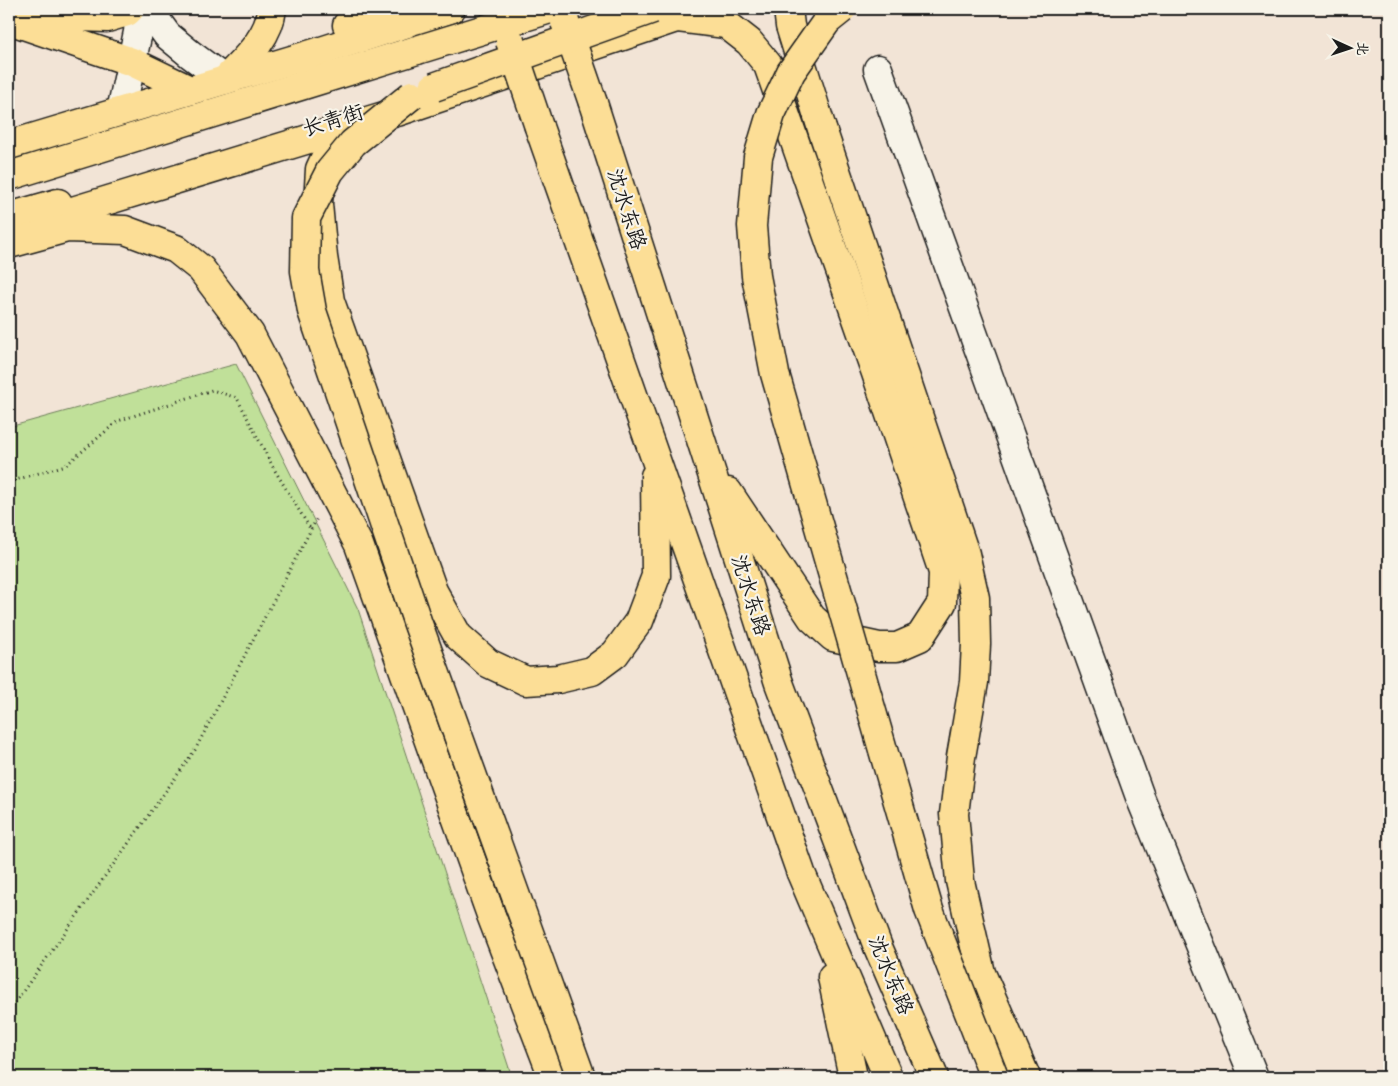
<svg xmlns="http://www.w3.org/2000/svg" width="1398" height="1086" font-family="Caveat,'LXGW WenKai TC',sans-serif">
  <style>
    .green { fill: #c0e099; stroke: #6e7e5a }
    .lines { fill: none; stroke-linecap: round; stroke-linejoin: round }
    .minor-casing { stroke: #1c1c1c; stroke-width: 31 }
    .highway-casing { stroke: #1c1c1c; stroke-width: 31 }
    .path { stroke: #1c1c1c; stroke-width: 3; stroke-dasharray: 1 4; stroke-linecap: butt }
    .minor { stroke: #f7f3e8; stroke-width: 28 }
    .highway { stroke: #fcde96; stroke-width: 28 }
    .highway-bridge-casing { stroke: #1c1c1c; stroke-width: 31; stroke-linecap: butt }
    .highway-bridge { stroke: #fcde96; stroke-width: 28 }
    .labels { text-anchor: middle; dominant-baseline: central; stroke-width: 4.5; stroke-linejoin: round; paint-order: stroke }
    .street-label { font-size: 21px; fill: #1c1c1c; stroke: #f7f3e8 }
  </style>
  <rect width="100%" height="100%" fill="#f2e4d6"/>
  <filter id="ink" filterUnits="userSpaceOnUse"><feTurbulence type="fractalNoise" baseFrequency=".02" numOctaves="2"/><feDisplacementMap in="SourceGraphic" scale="10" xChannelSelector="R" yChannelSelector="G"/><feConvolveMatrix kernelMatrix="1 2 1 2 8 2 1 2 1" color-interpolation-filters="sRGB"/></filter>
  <g filter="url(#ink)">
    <polygon class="green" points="236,364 358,609 512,1077 9,1077 9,427"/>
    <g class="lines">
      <g class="minor-casing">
        <g id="minor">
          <polyline points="148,9 167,35 190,54 225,80"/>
          <polyline points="878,69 1140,797 1254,1077"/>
          <polyline points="121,111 138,32 140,9"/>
        </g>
      </g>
      <g class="highway-casing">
        <g id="highway">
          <polyline points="788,9 790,26 822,129 965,554 975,598 976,644 974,682 961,757 954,814 960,881 981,973 1026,1077"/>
          <polyline points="21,15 107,18 127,12 130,9"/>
          <polyline points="678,18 726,24 749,42 768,65 876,373 943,572 942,603 920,637 897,647 879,647 833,637 812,618 728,492"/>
          <polyline points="9,20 132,62 190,90"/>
          <polyline points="347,25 388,9"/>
          <path d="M226,79C245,59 269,38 272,9"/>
          <polyline points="593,103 779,683 878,947 934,1077"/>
          <polyline points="539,127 801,873 888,1077"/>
          <polyline points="338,130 320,169 318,204 323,257 330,301 433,591 458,636 488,663 526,681 558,679 592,671 615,654 639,621 656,576 655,476"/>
          <polyline points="9,145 315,53 451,9"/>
          <polyline points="9,176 417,50"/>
          <polyline points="9,217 58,203"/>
          <polyline points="40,221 397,112 694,12"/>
          <polyline points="9,244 67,228 125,230 176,249 201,269 250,334 359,545 491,915 553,1077"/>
          <polyline points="832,977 853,1077"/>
        </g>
      </g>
      <g class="path">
        <polyline points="9,482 66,465 118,421 212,390 237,398 274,469 311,530"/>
        <polyline points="9,1011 195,750 317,518"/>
      </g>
      <use href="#minor" class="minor"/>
      <use href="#highway" class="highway"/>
      <g class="highway-bridge-casing">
        <g id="highway-bridge">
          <polyline points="842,9 827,21 791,72 771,114 758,157 752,226 756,276 775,374 929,910 994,1077"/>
          <polyline points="565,22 593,103"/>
          <polyline points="510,41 539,127"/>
          <polyline points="417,50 550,9"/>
          <polyline points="434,87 653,9"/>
          <polyline points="412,95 353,143 330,171 306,218 305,271 312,311 418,624 581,1077"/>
        </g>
      </g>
      <use href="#highway-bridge" class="highway-bridge"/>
    </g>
  </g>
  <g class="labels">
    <g class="street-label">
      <text transform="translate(333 120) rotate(-17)">长青街</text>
      <text transform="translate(627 209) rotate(72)">沈水东路</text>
      <text transform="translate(751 595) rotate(72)">沈水东路</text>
      <text transform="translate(891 975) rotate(67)">沈水东路</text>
    </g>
  </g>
  <rect width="1398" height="1086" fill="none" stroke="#f7f3e8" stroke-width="30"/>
  <rect x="15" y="15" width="1368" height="1056" fill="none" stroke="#1c1c1c" stroke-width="2" filter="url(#ink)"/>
  <g transform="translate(1350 48) rotate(93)" stroke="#f7f3e8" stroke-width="4" paint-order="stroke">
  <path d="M0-4L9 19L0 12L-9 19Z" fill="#1c1c1c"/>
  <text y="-8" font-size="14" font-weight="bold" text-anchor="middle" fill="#1c1c1c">北</text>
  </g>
</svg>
